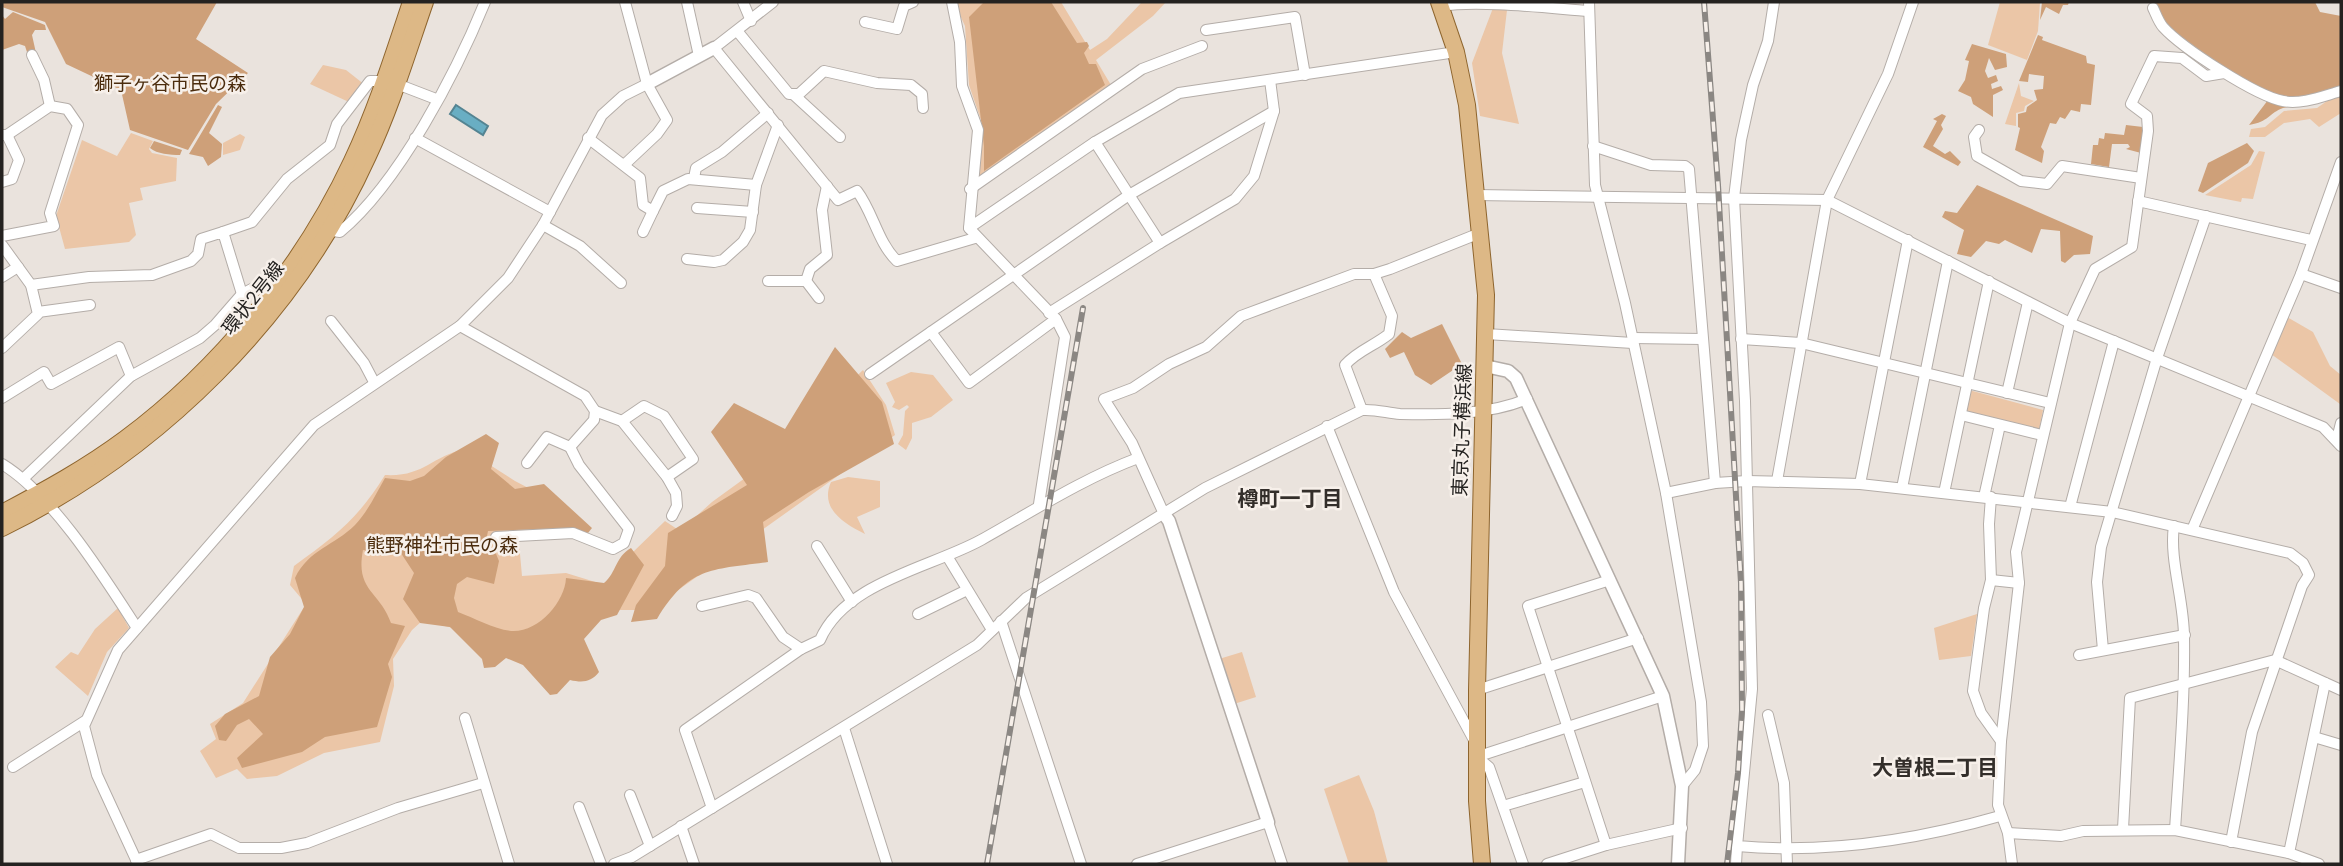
<svg xmlns="http://www.w3.org/2000/svg" width="2343" height="866" font-family="'DM Sans','Noto Sans JP',sans-serif">
  <style>
    .green { fill: #ebc6a7 }
    .forest { fill: #cea079 }
    .water { fill: #69aec3; stroke: #548492; stroke-width: 2 }
    .lines { fill: none; stroke-linecap: round; stroke-linejoin: round }
    .minor-casing { stroke: #b4ada8; stroke-width: 12 }
    .tertiary-casing { stroke: #b4ada8; stroke-width: 15 }
    .primary-casing { stroke: #8e652e; stroke-width: 18 }
    .minor { stroke: #fff; stroke-width: 10 }
    .tertiary { stroke: #fff; stroke-width: 12 }
    .primary { stroke: #ddb886; stroke-width: 16 }
    .rail-casing { stroke: #8b8783; stroke-width: 6 }
    .rail { stroke: #f7f0ea; stroke-width: 3.5; stroke-dasharray: 10; stroke-linecap: butt }
    .labels { text-anchor: middle; dominant-baseline: central; stroke-width: 5; stroke-linejoin: round; paint-order: stroke }
    .park-label { font-size: 19px; fill: #4b2c0d; stroke: #f7f0ea }
    .street-label { font-size: 19px; fill: #242220; stroke: #f7f0ea }
    .neighbourhood-label { font-size: 21px; font-weight: bold; fill: #332e2a; stroke: #f7f0ea }
  </style>
  <rect width="100%" height="100%" fill="#eae3dd"/>
  <g class="green">
    <polygon points="954,2 1061,2 1090,50 1107,39 1142,2 1166,2 1153,16 1096,60 1111,85 977,180 984,129 969,85 965,26"/>
    <polygon points="2000,2 2040,2 2038,31 2027,60 1988,45"/>
    <polygon points="1493,8 1507,10 1502,53 1519,124 1480,116 1472,63"/>
    <polygon points="323,65 346,70 365,85 351,103 310,84"/>
    <polygon points="2019,83 2021,96 2034,101 2025,106 2024,111 2016,113 2016,126 2005,124"/>
    <polygon points="2337,94 2341,94 2341,113 2319,127 2310,119 2284,123 2265,137 2249,137 2251,129 2265,127 2284,111 2317,108"/>
    <polygon points="131,133 153,141 149,149 152,153 177,158 176,181 140,188 143,200 129,203 136,235 129,242 65,249 56,216 82,140 117,156"/>
    <polygon points="240,134 245,137 240,150 223,155 223,143"/>
    <polygon points="2259,151 2265,152 2253,199 2242,198 2241,202 2205,195 2251,165"/>
    <polygon points="2287,317 2313,332 2330,366 2341,375 2340,404 2271,354"/>
    <path d="M863,370L886,405L895,435L660,603L642,610H611L567,639L458,629L422,621L412,630L393,659L394,686L380,742L324,753L277,776L247,779L237,769L216,778L200,751L216,739L210,724L243,703L306,604L290,585L294,566C335,536 358,519 385,475C424,477 430,457 465,449L515,481L561,505L565,530L518,532L522,576L566,573L605,585L631,554L665,521L680,531L712,502L767,462Z"/>
    <polygon points="911,372 933,375 953,400 931,417 912,423 912,438 906,450 898,444 903,435 905,411 909,407 907,405 899,410 892,407 895,402 886,383"/>
    <polygon points="1969,390 2043,410 2039,431 1964,413"/>
    <path d="M848,477L880,481V507L857,517L865,534C845,524 819,509 831,482Z"/>
    <polygon points="118,608 129,628 107,652 88,696 55,667 71,652 78,655 95,629"/>
    <polygon points="1977,614 1971,656 1939,660 1934,628"/>
    <polygon points="1242,652 1256,697 1234,704 1219,659"/>
    <polygon points="1359,775 1374,811 1388,864 1349,864 1324,789"/>
  </g>
  <g class="forest">
    <polygon points="2,2 217,2 196,39 248,73 216,104 188,150 130,130 121,90 66,64 45,22 2,7"/>
    <polygon points="984,2 1051,2 1077,43 1087,42 1089,46 1084,53 1089,64 1096,64 1105,85 984,171 984,146 969,17"/>
    <polygon points="2042,2 2069,2 2068,5 2063,5 2059,14 2046,7 2040,20"/>
    <polygon points="2154,2 2315,2 2320,12 2341,16 2341,87 2297,98 2271,95 2225,69 2163,23"/>
    <polygon points="13,12 45,25 46,30 35,30 32,35 36,53 28,55 25,46 19,44 2,50 2,15 5,19"/>
    <polygon points="2038,35 2043,37 2042,40 2086,56 2087,63 2095,65 2091,105 2081,104 2080,112 2071,110 2065,119 2060,117 2056,124 2050,123 2041,147 2044,151 2042,163 2015,150 2020,128 2018,127 2018,114 2026,112 2027,107 2037,100 2034,90 2043,89 2044,76 2029,74 2028,82 2019,81"/>
    <polygon points="1972,44 2006,54 2007,67 1995,70 1989,58 1985,71 1988,78 1996,75 1998,81 1991,84 1992,89 2001,86 2003,90 1993,95 1993,117 1973,104 1971,97 1958,91 1965,80 1969,61 1965,60"/>
    <path d="M2326,98C2312,109 2299,104 2283,108C2269,113 2269,122 2249,125L2268,100Z"/>
    <polygon points="218,105 222,107 209,133 222,144 221,157 208,166 203,157 189,154"/>
    <polygon points="1942,114 1946,116 1941,125 1943,129 1933,146 1945,154 1950,151 1961,162 1958,166 1923,147 1937,121 1933,119"/>
    <polygon points="2126,125 2143,127 2141,153 2126,149 2130,147 2128,144 2112,144 2109,167 2091,164 2093,145 2098,145 2099,138 2104,139 2105,133 2124,135"/>
    <path d="M154,141L182,150L180,155C170,155 157,154 150,148Z"/>
    <polygon points="2247,143 2254,151 2248,163 2203,193 2198,191 2208,163"/>
    <polygon points="1977,185 2093,236 2090,254 2074,255 2065,263 2061,261 2060,231 2041,229 2032,253 2005,240 1999,244 1986,241 1971,257 1957,254 1964,230 1942,217 1945,211 1957,213"/>
    <polygon points="1442,324 1462,364 1431,385 1415,375 1404,352 1390,358 1385,349 1402,332 1411,338"/>
    <path d="M835,347L882,402L894,444L809,492L763,522L768,562C712,570 689,566 657,619L631,622L636,605L665,566L668,533L747,485L711,432L734,403L785,429Z"/>
    <path d="M486,434L499,443L491,469L515,489L544,484L592,528L588,533L573,528L488,531L485,546L494,549L499,561L494,584L467,577L457,584L454,598L458,612C474,618 494,629 511,631C538,633 565,602 566,578L604,583C617,572 615,557 631,548L644,565L617,615L601,620L584,639L599,672C591,682 583,683 570,680L557,694L550,695L523,665L506,658L495,667L484,668L482,659L450,627L420,623L403,599L414,573L395,544L385,554L363,550C355,591 380,591 391,623L405,626L388,664L392,677L377,727L325,737L302,752L242,768L237,758L263,734L249,719L237,725L226,741L219,740L215,726L225,714L259,696L270,657L290,634L304,607L295,578C309,549 334,546 355,525C368,511 376,494 385,478L410,481L424,476L446,457Z"/>
  </g>
  <polygon class="water" points="456,105 488,126 483,135 450,114"/>
  <g class="lines">
    <g class="minor-casing">
      <g id="minor">
        <polyline points="687,2 699,56"/>
        <polyline points="743,2 751,21"/>
        <path d="M773,2L714,48L838,200L857,191C873,212 878,243 897,261L975,238"/>
        <polyline points="952,2 960,42 962,86 978,130 969,228 1056,319 1065,337 1039,504"/>
        <polyline points="1589,2 1595,185 1625,303 1666,493 1701,702 1703,746 1695,770 1682,786"/>
        <path d="M1774,2L1768,41L1753,85L1741,140L1734,198L1745,401L1752,689L1737,846C1827,854 1913,841 2000,816"/>
        <path d="M1441,6C1479,0 1548,8 1589,11"/>
        <path d="M2153,8C2156,14 2158,21 2163,27C2182,48 2256,96 2283,101C2301,105 2323,96 2341,91"/>
        <polyline points="865,22 897,29 904,6 913,2"/>
        <polyline points="1206,30 1295,17 1305,75"/>
        <polyline points="738,32 789,94 799,94 824,71 877,83 911,85 922,94 923,108"/>
        <polyline points="32,55 44,80 50,106"/>
        <polyline points="397,84 436,99"/>
        <polyline points="793,94 840,137"/>
        <polyline points="1979,130 1974,137 1977,156 2021,181 2047,184 2062,166 2141,178"/>
        <polyline points="2,135 7,135 50,106 67,109 78,125 50,213 54,226 2,236"/>
        <polyline points="415,138 550,212"/>
        <polyline points="588,138 640,178 643,205 653,211 663,191 688,179 756,185 778,125"/>
        <polyline points="1095,142 1160,243 1235,199 1254,176 1274,111 1270,80"/>
        <polyline points="1593,146 1651,165 1685,166 1689,169 1715,483"/>
        <polyline points="624,165 657,134 667,120 647,84 625,2"/>
        <polyline points="694,178 696,168 722,152 768,113"/>
        <polyline points="2,182 12,179 19,160 7,135"/>
        <polyline points="970,189 1142,69 1202,46"/>
        <polyline points="1476,195 1827,200 2070,323 2323,427 2341,446"/>
        <polyline points="2138,201 2311,240"/>
        <polyline points="697,208 753,212"/>
        <polyline points="543,225 580,246 621,283"/>
        <polyline points="969,228 1095,142 1179,93 1456,52"/>
        <path d="M325,230L340,232C399,183 456,73 485,2"/>
        <polyline points="223,232 252,222 287,179 330,145 337,124 370,81 385,81"/>
        <polyline points="643,232 653,211"/>
        <polyline points="2,245 31,285 38,314 2,348"/>
        <polyline points="687,259 714,262 723,260 743,242 750,230 756,185"/>
        <polyline points="2301,274 2341,288"/>
        <polyline points="2,277 18,267"/>
        <polyline points="768,281 806,281"/>
        <polyline points="806,281 810,269 827,255 822,210 827,186"/>
        <polyline points="806,281 819,298"/>
        <polyline points="31,285 89,277 152,275 191,261 198,254 201,239 223,232 242,294 263,283 278,284"/>
        <polyline points="38,312 90,305"/>
        <polyline points="1049,313 1160,243"/>
        <polyline points="331,321 364,363 374,382"/>
        <polyline points="460,326 585,396 595,411 594,420 570,447 579,465 629,529 624,543 613,549 573,533 496,537"/>
        <polyline points="931,332 969,383 1056,319"/>
        <polyline points="1486,334 1633,343"/>
        <polyline points="1633,338 1702,339"/>
        <polyline points="1741,339 1801,343 2050,403"/>
        <polyline points="870,374 1129,195 1274,111"/>
        <polyline points="2007,393 2028,302"/>
        <polyline points="2,398 44,372 51,384 119,347 131,376"/>
        <path d="M1362,410L1345,365C1357,351 1374,346 1389,334L1392,316L1374,274"/>
        <polyline points="595,411 622,421 667,477 676,493 677,506 672,516"/>
        <polyline points="1961,415 2042,435"/>
        <polyline points="622,421 644,406 664,416 693,459 667,477"/>
        <polyline points="1327,426 1394,592 1475,742"/>
        <polyline points="2337,439 2341,423"/>
        <polyline points="527,463 547,437 570,447"/>
        <path d="M2,464C53,495 104,577 137,628"/>
        <polyline points="24,478 131,376 200,338 215,325 242,294"/>
        <polyline points="1777,481 1827,200 1888,74 1913,2"/>
        <polyline points="1860,484 1908,240"/>
        <polyline points="1902,488 1948,261"/>
        <polyline points="1666,493 1715,483 1747,481 1860,484 2112,512 2290,553 2303,563 2309,575 2302,586 2252,732 2231,842"/>
        <polyline points="1944,493 1989,281"/>
        <polyline points="1984,497 2000,425"/>
        <polyline points="1991,497 1989,524 1991,580 1984,608 1973,691 1981,713 2001,741"/>
        <polyline points="2070,507 2114,341"/>
        <polyline points="1164,514 1132,443 1104,399 1133,388 1169,364 1206,347 1241,316 1354,274 1374,274 1390,269 1480,233"/>
        <path d="M2174,526C2169,559 2184,600 2184,637C2185,701 2179,766 2175,830"/>
        <polyline points="2192,530 2301,274 2341,162"/>
        <polyline points="817,546 852,602"/>
        <polyline points="947,556 992,630"/>
        <polyline points="1991,580 2019,583"/>
        <polyline points="702,606 748,595 756,598 783,637 801,649"/>
        <polyline points="918,614 967,590"/>
        <polyline points="1001,621 1081,864"/>
        <polyline points="2103,650 2097,582 2101,547 2157,358 2206,216"/>
        <polyline points="2079,655 2185,635"/>
        <polyline points="1477,690 1638,638"/>
        <polyline points="1768,715 1784,783 1787,864"/>
        <polyline points="465,718 509,864"/>
        <polyline points="844,728 887,864"/>
        <polyline points="2314,737 2341,745"/>
        <polyline points="1476,757 1663,696"/>
        <polyline points="1477,757 1489,767 1523,864"/>
        <polyline points="13,767 85,721"/>
        <polyline points="630,795 650,846"/>
        <polyline points="1503,806 1585,782"/>
        <polyline points="579,807 601,864"/>
        <path d="M712,808L685,730L801,649L820,640C845,582 930,568 981,540C1033,511 1082,479 1138,458"/>
        <polyline points="681,826 694,864"/>
        <polyline points="2123,829 2130,698 2275,660 2341,690"/>
        <polyline points="2008,833 2061,836 2083,831 2175,830 2289,853 2319,864"/>
        <polyline points="1606,845 1528,606 1610,580"/>
        <polyline points="2289,853 2325,683"/>
        <polyline points="136,860 211,834 239,848 281,848 307,843 398,808 483,783"/>
        <polyline points="138,864 97,775 84,726 118,650 314,425 460,326 508,278 543,225 602,115 623,96 647,84"/>
        <path d="M614,864L632,857L977,645L1026,598L1205,488L1362,410C1376,409 1387,413 1400,414C1441,415 1489,415 1527,399"/>
        <polyline points="1137,864 1268,822 1282,864"/>
        <polyline points="1547,864 1606,845 1682,828"/>
        <polyline points="1736,864 1737,846"/>
        <polyline points="2012,864 2008,833 1998,805 2001,741 2019,583 2016,552 2070,323 2095,269 2132,247 2148,131 2147,116 2131,104 2154,56 2182,58 2206,76 2224,73"/>
      </g>
    </g>
    <g class="tertiary-casing">
      <g id="tertiary">
        <polyline points="647,84 714,48"/>
        <polyline points="1485,366 1508,371 1516,378 1663,696 1682,786 1678,864"/>
        <polyline points="1164,514 1169,521 1268,822"/>
      </g>
    </g>
    <g class="primary-casing">
      <g id="primary">
        <polyline points="1439,2 1456,52 1467,105 1486,295 1477,690 1477,801 1482,864"/>
        <path d="M2,513C44,491 86,468 125,439C219,369 302,268 352,161C376,110 393,56 411,2"/>
        <path d="M2,528C159,451 295,317 368,156C391,107 407,54 425,2"/>
      </g>
    </g>
    <use href="#minor" class="minor"/>
    <use href="#tertiary" class="tertiary"/>
    <use href="#primary" class="primary"/>
    <g class="rail-casing">
      <g id="rail">
        <polyline points="1704,2 1718,185 1741,583 1742,711 1738,773 1727,864"/>
        <polyline points="987,864 1083,308"/>
      </g>
    </g>
    <use href="#rail" class="rail"/>
  </g>
  <g class="labels">
    <g class="park-label">
      <text x="170" y="83">獅子ヶ谷市民の森</text>
      <text x="442" y="545">熊野神社市民の森</text>
    </g>
    <g class="street-label">
      <text transform="translate(253 298) rotate(-52)">環状2号線</text>
      <text transform="translate(1462 430) rotate(-88)">東京丸子横浜線</text>
    </g>
    <g class="neighbourhood-label">
      <text x="1290" y="499">樽町一丁目</text>
      <text x="1935" y="768">大曽根二丁目</text>
    </g>
  </g>
  <rect width="2343" height="866" fill="none" stroke="#242220" stroke-width="7"/>
</svg>
